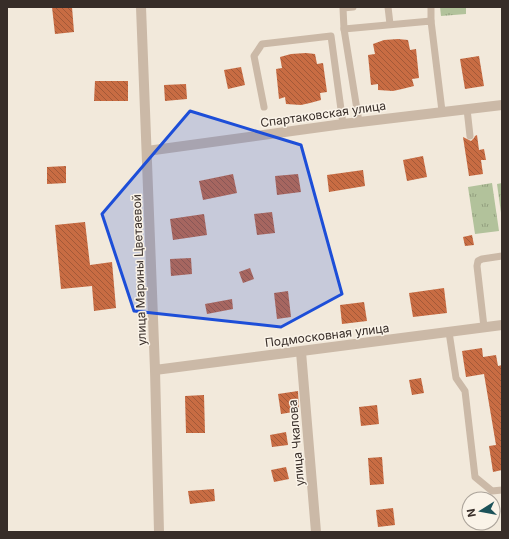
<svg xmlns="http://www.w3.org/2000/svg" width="509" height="539" font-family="Inter,sans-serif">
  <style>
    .park { fill: url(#park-tufts) }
    .building { fill: url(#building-back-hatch) }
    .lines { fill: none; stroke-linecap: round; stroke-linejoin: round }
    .service { stroke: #cbb9a7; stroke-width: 7 }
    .minor { stroke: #cbb9a7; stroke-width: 10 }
    .tertiary { stroke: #cbb9a7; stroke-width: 10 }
    .marked { fill: #1d4ed8; fill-opacity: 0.2; stroke: #1d4ed8; stroke-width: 3; stroke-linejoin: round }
    .labels { text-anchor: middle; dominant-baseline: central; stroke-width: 3; stroke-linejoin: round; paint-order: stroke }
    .street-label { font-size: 12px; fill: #372d28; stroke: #faf3e8 }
  </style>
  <defs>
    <pattern id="park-tufts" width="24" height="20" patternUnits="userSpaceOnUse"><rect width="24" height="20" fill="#b2c29b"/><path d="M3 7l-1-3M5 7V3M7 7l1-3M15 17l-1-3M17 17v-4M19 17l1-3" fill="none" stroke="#929e7e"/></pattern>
    <pattern id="building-back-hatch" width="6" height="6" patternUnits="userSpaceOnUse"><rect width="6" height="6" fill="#c86c43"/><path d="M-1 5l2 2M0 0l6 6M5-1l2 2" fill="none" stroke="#a35938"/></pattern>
  </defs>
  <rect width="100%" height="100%" fill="#f2e9db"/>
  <g class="park">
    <polygon points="440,7 466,7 466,14 441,16"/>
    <polygon points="492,183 499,231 475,234 468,187"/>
    <polygon points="502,183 502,213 501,213 497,184"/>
  </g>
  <g class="building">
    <polygon points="52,7 72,7 74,32 55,34"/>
    <polygon points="398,39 408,40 410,50 416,49 419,78 412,79 414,86 402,89 393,91 378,90 378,84 371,85 368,55 375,54 373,44 384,40"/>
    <polygon points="306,53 315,54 317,64 323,63 327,92 320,93 321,100 310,103 301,105 286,104 285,97 279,99 276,69 282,68 280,57 291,54"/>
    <polygon points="479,56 484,86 465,89 460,59"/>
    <polygon points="241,67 245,85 228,89 224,70"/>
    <polygon points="95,81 128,81 128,101 94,101"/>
    <polygon points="186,84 187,99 165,101 164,85"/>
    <polygon points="477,135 479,150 484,149 486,160 481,160 483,174 469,176 463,137 471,141 474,138 475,136"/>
    <polygon points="423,156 427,177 407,181 403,160"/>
    <polygon points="66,166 66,183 47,184 47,167"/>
    <polygon points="363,170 365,186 329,192 327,175"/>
    <polygon points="233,174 237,193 203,200 199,181"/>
    <polygon points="298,174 301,192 277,195 275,176"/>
    <polygon points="272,212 275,233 257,235 254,214"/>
    <polygon points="204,214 207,235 173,240 170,219"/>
    <polygon points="85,222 90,265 112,262 116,308 94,311 92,286 61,289 55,225"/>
    <polygon points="472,235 474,245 465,246 463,237"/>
    <polygon points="191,258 192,274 171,276 170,259"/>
    <polygon points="250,268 254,279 243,283 239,272"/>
    <polygon points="444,288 447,313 413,317 409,293"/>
    <polygon points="288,291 291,317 277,319 274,293"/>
    <polygon points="232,299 233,309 207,314 205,304"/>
    <polygon points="364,302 367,321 342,324 340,305"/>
    <polygon points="482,348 483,357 496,355 498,366 502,365 502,470 493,472 489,446 496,445 484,374 466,377 462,351"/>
    <polygon points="421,378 424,393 412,395 409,380"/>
    <polygon points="298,391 299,411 281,414 278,394"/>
    <polygon points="204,395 205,433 186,433 185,396"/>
    <polygon points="377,405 379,424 361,426 359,407"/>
    <polygon points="286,432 288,445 272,447 270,435"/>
    <polygon points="382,457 384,484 370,485 368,458"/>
    <polygon points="286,467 289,479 274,482 271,470"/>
    <polygon points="214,489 215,501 190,504 188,491"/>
    <polygon points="393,508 395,525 378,527 376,510"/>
  </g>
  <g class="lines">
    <g class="service">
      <polyline points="388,7 390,24"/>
      <polyline points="431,7 431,21"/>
      <polyline points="344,29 343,8 353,7"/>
      <polyline points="264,107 254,56 262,44 331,36 343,124"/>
      <polyline points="467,109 470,136"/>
      <polyline points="359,122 344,29 431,21 442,111"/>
      <polyline points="484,327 477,266 478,261 482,259 502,256"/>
      <polyline points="449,332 456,378 465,391 475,477 492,491 502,490"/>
    </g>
    <g class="minor">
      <polyline points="147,151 343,124 502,105"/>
      <polyline points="301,352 316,532"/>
      <polyline points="155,370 159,532"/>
    </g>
    <polyline class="tertiary" points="141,7 155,370 502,325"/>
  </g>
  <path class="marked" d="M190,111L301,145L342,294L281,327L134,311L102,214Z"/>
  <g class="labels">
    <g class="street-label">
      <text transform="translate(323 114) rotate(-8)">Спартаковская улица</text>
      <text transform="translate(139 270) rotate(-92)">улица Марины Цветаевой</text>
      <text transform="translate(327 335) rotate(-7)">Подмосковная улица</text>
      <text transform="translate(296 443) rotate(-95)">улица Чкалова</text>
    </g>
  </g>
  <rect width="509" height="539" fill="none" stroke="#372d28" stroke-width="16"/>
  <g transform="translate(481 511) rotate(259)"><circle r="19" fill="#faf3e8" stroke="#aca49b"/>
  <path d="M0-3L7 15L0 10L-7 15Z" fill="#1c5259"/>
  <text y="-6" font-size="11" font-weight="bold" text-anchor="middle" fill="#372d28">N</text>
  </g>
</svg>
